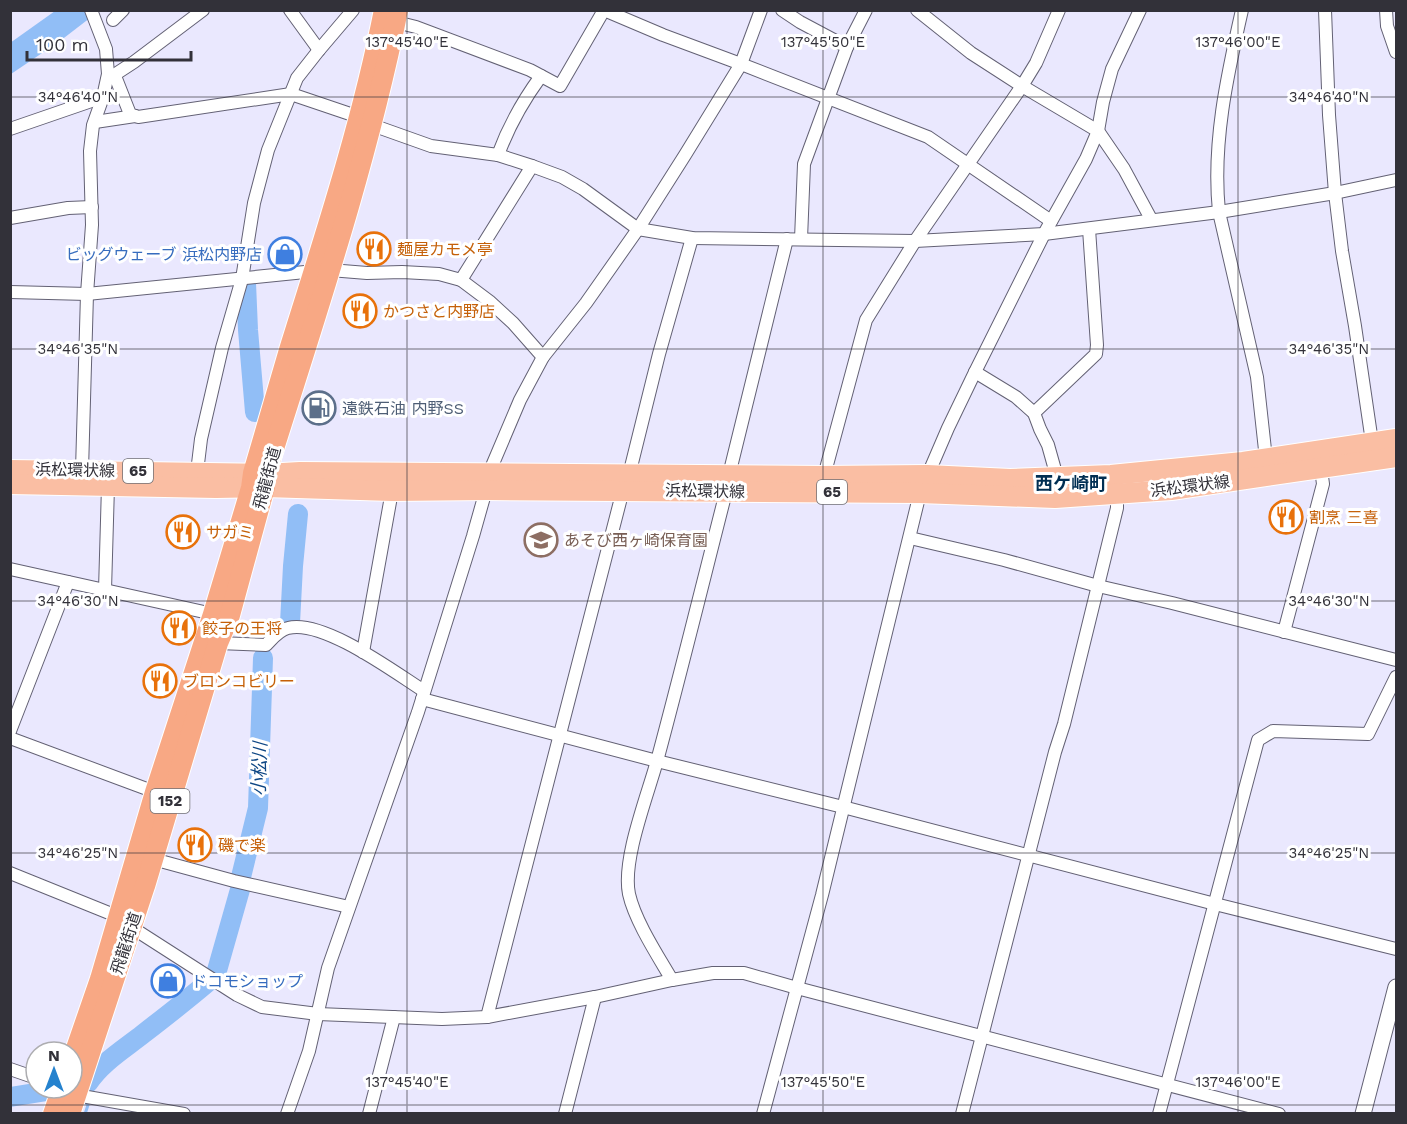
<svg xmlns="http://www.w3.org/2000/svg" width="1407" height="1124" font-family="'Work Sans','Noto Sans JP',sans-serif">
  <style>
    .water { fill: #91bef6 }
    .lines { fill: none; stroke-linecap: round; stroke-linejoin: round }
    .stream { stroke: #91bef6; stroke-width: 3 }
    .river { stroke: #91bef6; stroke-width: 20 }
    .minor-casing { stroke: #636174; stroke-width: 14 }
    .tertiary-casing { stroke: #636174; stroke-width: 17 }
    .primary-casing { stroke: #fff; stroke-width: 22 }
    .trunk-casing { stroke: #fff; stroke-width: 22 }
    .minor { stroke: #fff; stroke-width: 12 }
    .tertiary { stroke: #fff; stroke-width: 15 }
    .primary { stroke: #fabea3; stroke-width: 20 }
    .trunk { stroke: #f8a884; stroke-width: 20 }
    .ticks { fill: none; stroke: #323139; stroke-width: 1.5; stroke-opacity: 0.45 }
    .labels { text-anchor: middle; dominant-baseline: central; stroke-width: 6; stroke-linejoin: round; paint-order: stroke }
    .shield { fill: #fff; stroke: #706f74; stroke-width: 1.5 }
    .shield-label { font-size: 15px; font-weight: bold; fill: #323139 }
    .food-label { font-size: 16px; fill: #c56008; stroke: #fff; text-anchor: start }
    .shop-label { font-size: 16px; fill: #366cbe; stroke: #fff; text-anchor: end }
    .service-label { font-size: 16px; fill: #4e5e75; stroke: #fff; text-anchor: start }
    .street-label { font-size: 16px; fill: #323139; stroke: #fff }
    .education-label { font-size: 16px; fill: #785e54; stroke: #fff; text-anchor: start }
    .neighbourhood-label { font-size: 18px; font-weight: bold; fill: #002e52; stroke: #fff }
    .water-label { font-size: 18px; font-style: italic; fill: #0e4785; stroke: #fff }
    .ticks-label { font-size: 15px; text-anchor: middle; fill: #323139; stroke: #fff; stroke-width: 6; stroke-linejoin: round; paint-order: stroke }
  </style>
  <rect width="100%" height="100%" fill="#eae8fe"/>
  <polygon class="water" points="55,11 99,11 60,41 11,74 10,43"/>
  <g class="lines">
    <polyline class="stream" points="83,1100 88,1105 85,1114"/>
    <g class="river">
      <polyline points="246,283 248,330 255,412"/>
      <polyline points="290,623 293,566 298,514"/>
      <polyline points="241,877 258,808 263,658"/>
      <polyline points="216,974 241,886"/>
      <path d="M88,1083C101,1063 124,1049 143,1034C165,1017 187,1000 208,982"/>
      <polyline points="10,1097 47,1091"/>
    </g>
    <g class="minor-casing">
      <g id="minor">
        <polyline points="290,10 319,50"/>
        <polyline points="604,10 663,35 741,64 928,137 1051,221"/>
        <polyline points="782,10 800,22 847,47 866,10"/>
        <polyline points="917,10 971,53 1022,86 1098,131 1124,169 1151,219"/>
        <path d="M1242,10C1227,76 1212,144 1219,212L1257,377L1266,459"/>
        <polyline points="1325,10 1329,115 1335,193 1342,251 1355,326 1372,442"/>
        <polyline points="1386,10 1387,26 1396,52"/>
        <polyline points="113,20 123,10"/>
        <polyline points="396,22 416,27 530,70 560,86 604,10"/>
        <polyline points="115,76 130,114 138,117 291,94 359,117"/>
        <polyline points="108,79 134,62 203,10"/>
        <polyline points="95,122 135,116"/>
        <polyline points="372,125 431,146 498,155 532,166 562,177 583,189 638,229 692,238 915,241 1044,234 1219,212 1335,193 1396,180"/>
        <polyline points="10,129 103,97"/>
        <path d="M498,155C509,125 522,102 541,76"/>
        <polyline points="10,218 68,208 92,207"/>
        <polyline points="801,239 804,164 847,47"/>
        <polyline points="330,270 367,273 402,272 439,274 461,280 489,301 513,323 543,357"/>
        <polyline points="461,280 532,166"/>
        <polyline points="10,292 87,294 315,271"/>
        <polyline points="975,372 1016,397 1034,413 1040,429 1048,445 1057,477"/>
        <polyline points="1034,413 1096,354 1097,345 1089,229"/>
        <polyline points="82,470 87,294 92,225 90,151 93,125 103,97 108,74 106,49 91,10"/>
        <polyline points="197,472 201,439 222,348 242,279 254,203 268,150 297,78 319,50 353,10"/>
        <polyline points="489,473 520,400 543,357 586,303 638,229 685,155 741,64 761,10"/>
        <polyline points="629,475 659,354 692,238"/>
        <polyline points="729,475 787,239"/>
        <polyline points="824,476 866,320 915,241 1022,86 1036,63 1059,10"/>
        <polyline points="910,538 1004,560 1098,586 1172,603 1396,660"/>
        <polyline points="10,569 213,614"/>
        <polyline points="105,590 108,486"/>
        <polyline points="1284,632 1323,484 1321,469"/>
        <path d="M218,643L266,645C272,639 279,630 288,628C323,619 394,672 424,691"/>
        <polyline points="363,652 392,491"/>
        <polyline points="422,699 657,761 843,807 1215,904 1396,949"/>
        <polyline points="10,731 68,582"/>
        <polyline points="10,738 155,792"/>
        <polyline points="153,859 234,881 349,907"/>
        <polyline points="10,873 119,917"/>
        <polyline points="131,927 237,995 262,1007 318,1014 442,1019 487,1017 595,997 672,980 713,973 744,973 797,988 1279,1114"/>
        <path d="M672,980C658,956 635,921 629,894C622,860 647,797 657,761C681,672 703,582 726,492"/>
        <polyline points="487,1017 623,490"/>
        <polyline points="10,1069 36,1078"/>
        <polyline points="76,1095 184,1114"/>
        <polyline points="287,1114 309,1051 328,968 418,712 473,536 486,490"/>
        <polyline points="369,1114 394,1017"/>
        <polyline points="565,1114 595,997"/>
        <polyline points="763,1114 822,895 920,493 948,428 975,372 1044,234 1086,159 1098,131 1103,102 1112,69 1140,10"/>
        <polyline points="962,1114 1055,752 1064,724 1117,508 1117,494"/>
        <polyline points="1159,1114 1258,740 1273,731 1368,734 1396,677"/>
      </g>
    </g>
    <g class="tertiary-casing">
      <polyline id="tertiary" points="1363,1114 1396,987"/>
    </g>
    <g class="primary-casing">
      <g id="primary">
        <polyline points="10,470 266,474 300,472 824,476 927,475 1010,479 1111,475 1243,462 1396,439"/>
        <polyline points="10,484 216,488 265,487 392,491 486,490 920,493 1055,498 1171,490 1396,457"/>
      </g>
    </g>
    <g class="trunk-casing">
      <g id="trunk">
        <path d="M72,1060L100,979L155,792L213,614L251,488L253,473C265,432 277,391 289,350C324,238 361,126 384,10"/>
        <polyline points="53,1114 62,1088"/>
        <path d="M70,1114L145,886L218,643L230,615L265,487L266,474C314,321 366,168 398,10"/>
      </g>
    </g>
    <use href="#minor" class="minor"/>
    <use href="#tertiary" class="tertiary"/>
    <use href="#primary" class="primary"/>
    <use href="#trunk" class="trunk"/>
  </g>
  <path class="ticks" d="M407,10V1114M823,10V1114M1238,10V1114M10,97H1396M10,349H1396M10,601H1396M10,853H1396M10,1105H1396"/>
  <defs>
    <g id="restaurant-ring" transform="scale(1.725)"><circle r="9.5" fill="#fff" stroke="#e8710a" stroke-width="1.5"/><path d="M-5-6h1v4h1v-4h1v4h1v-4h1v5L-1.5 .5V6h-2V.5L-5-1ZM5-6V6H3V1.5H1.5Q1.5-4 5-6Z" fill="#e8710a"/></g>
    <g id="shop-ring" transform="scale(1.725)"><circle r="9.5" fill="#fff" stroke="#3f7fe0" stroke-width="1.5"/><path d="M-5-2.5h2.3a2.7 3.5 0 0 1 5.4 0H5L5.5 6h-11ZM-1.5-2.5h3a1.5 2.3 0 0 0-3 0Z" fill="#3f7fe0"/></g>
    <g id="fuel-ring" transform="scale(1.725)"><circle r="9.5" fill="#fff" stroke="#5c6f8a" stroke-width="1.5"/><path d="M-5.5-6h7V0h2V4h1.3V-2.5L3-4.5l.8-.8L6-3V5H2.5V1h-1V6h-7ZM-4.2-4.7v3.2H.2V-4.7Z" fill="#5c6f8a"/></g>
    <g id="school-ring" transform="scale(1.725)"><circle r="9.5" fill="#fff" stroke="#8d6e63" stroke-width="1.5"/><path d="M0-5L7-2L0 1L-7-2ZM-4 1L0 2.5L4 1V4Q0 6-4 4Z" fill="#8d6e63"/></g>
  </defs>
  <g fill-rule="evenodd">
    <use href="#restaurant-ring" x="374" y="249"/>
    <use href="#shop-ring" x="285" y="254"/>
    <use href="#restaurant-ring" x="360" y="311"/>
    <use href="#fuel-ring" x="319" y="408"/>
    <use href="#restaurant-ring" x="1286" y="517"/>
    <use href="#restaurant-ring" x="183" y="532"/>
    <use href="#school-ring" x="541" y="540"/>
    <use href="#restaurant-ring" x="179" y="628"/>
    <use href="#restaurant-ring" x="160" y="681"/>
    <use href="#restaurant-ring" x="195" y="845"/>
    <use href="#shop-ring" x="168" y="981"/>
  </g>
  <g class="labels">
    <g class="shield">
      <rect x="123" y="459" width="30" height="24" rx="4.5"/>
      <rect x="817" y="480" width="30" height="24" rx="4.5"/>
      <rect x="150.5" y="789" width="39" height="24" rx="4.5"/>
    </g>
    <g class="shield-label">
      <text x="138" y="471">65</text>
      <text x="832" y="492">65</text>
      <text x="170" y="801">152</text>
    </g>
    <g class="food-label">
      <text x="397" y="249">麺屋カモメ亭</text>
      <text x="383" y="311">かつさと内野店</text>
      <text x="1309" y="517">割烹 三喜</text>
      <text x="206" y="532">サガミ</text>
      <text x="202" y="628">餃子の王将</text>
      <text x="183" y="681">ブロンコビリー</text>
      <text x="218" y="845">磯で楽</text>
    </g>
    <g class="shop-label">
      <text x="262" y="254">ビッグウェーブ 浜松内野店</text>
      <text x="191" y="981" text-anchor="start">ドコモショップ</text>
    </g>
    <g class="service-label">
      <text x="342" y="408">遠鉄石油 内野SS</text>
    </g>
    <g class="street-label">
      <text transform="translate(75 470) rotate(1)">浜松環状線</text>
      <text transform="translate(267 478) rotate(-75)">飛龍街道</text>
      <text transform="translate(1190 486) rotate(-7)">浜松環状線</text>
      <text transform="translate(705 491) rotate(1)">浜松環状線</text>
      <text transform="translate(126 943) rotate(-72)">飛龍街道</text>
    </g>
    <g class="education-label">
      <text x="564" y="540">あそび西ヶ崎保育園</text>
    </g>
    <g class="neighbourhood-label">
      <text x="1071" y="483">西ケ崎町</text>
    </g>
    <g class="water-label">
      <text transform="translate(259 769) rotate(-88)">小松川</text>
    </g>
  </g>
  <g class="ticks-label">
    <text x="407" y="47">137°45'40"E</text>
    <text x="823" y="47">137°45'50"E</text>
    <text x="1238" y="47">137°46'00"E</text>
    <text x="78" y="102">34°46'40"N</text>
    <text x="1329" y="102">34°46'40"N</text>
    <text x="78" y="354">34°46'35"N</text>
    <text x="1329" y="354">34°46'35"N</text>
    <text x="78" y="606">34°46'30"N</text>
    <text x="1329" y="606">34°46'30"N</text>
    <text x="78" y="858">34°46'25"N</text>
    <text x="1329" y="858">34°46'25"N</text>
    <text x="407" y="1087">137°45'40"E</text>
    <text x="823" y="1087">137°45'50"E</text>
    <text x="1238" y="1087">137°46'00"E</text>
  </g>
  <rect width="1407" height="1124" fill="none" stroke="#323139" stroke-width="24"/>
  <g transform="translate(54 1070)"><circle r="28" fill="#ffffff" stroke="#adadb0" stroke-width="1.5"/>
  <path d="M0-4.5L10 22L0 15L-10 22Z" fill="#2582ce"/>
  <text y="-9" font-size="16" font-weight="bold" text-anchor="middle" fill="#323139">N</text>
  </g>
  <path d="M27 51v9h164v-9" fill="none" stroke="#323139" stroke-width="3"/>
  <text x="36" y="51" font-size="18" fill="#323139" stroke="#ffffff" stroke-width="4.5" paint-order="stroke">100 m</text>
</svg>
